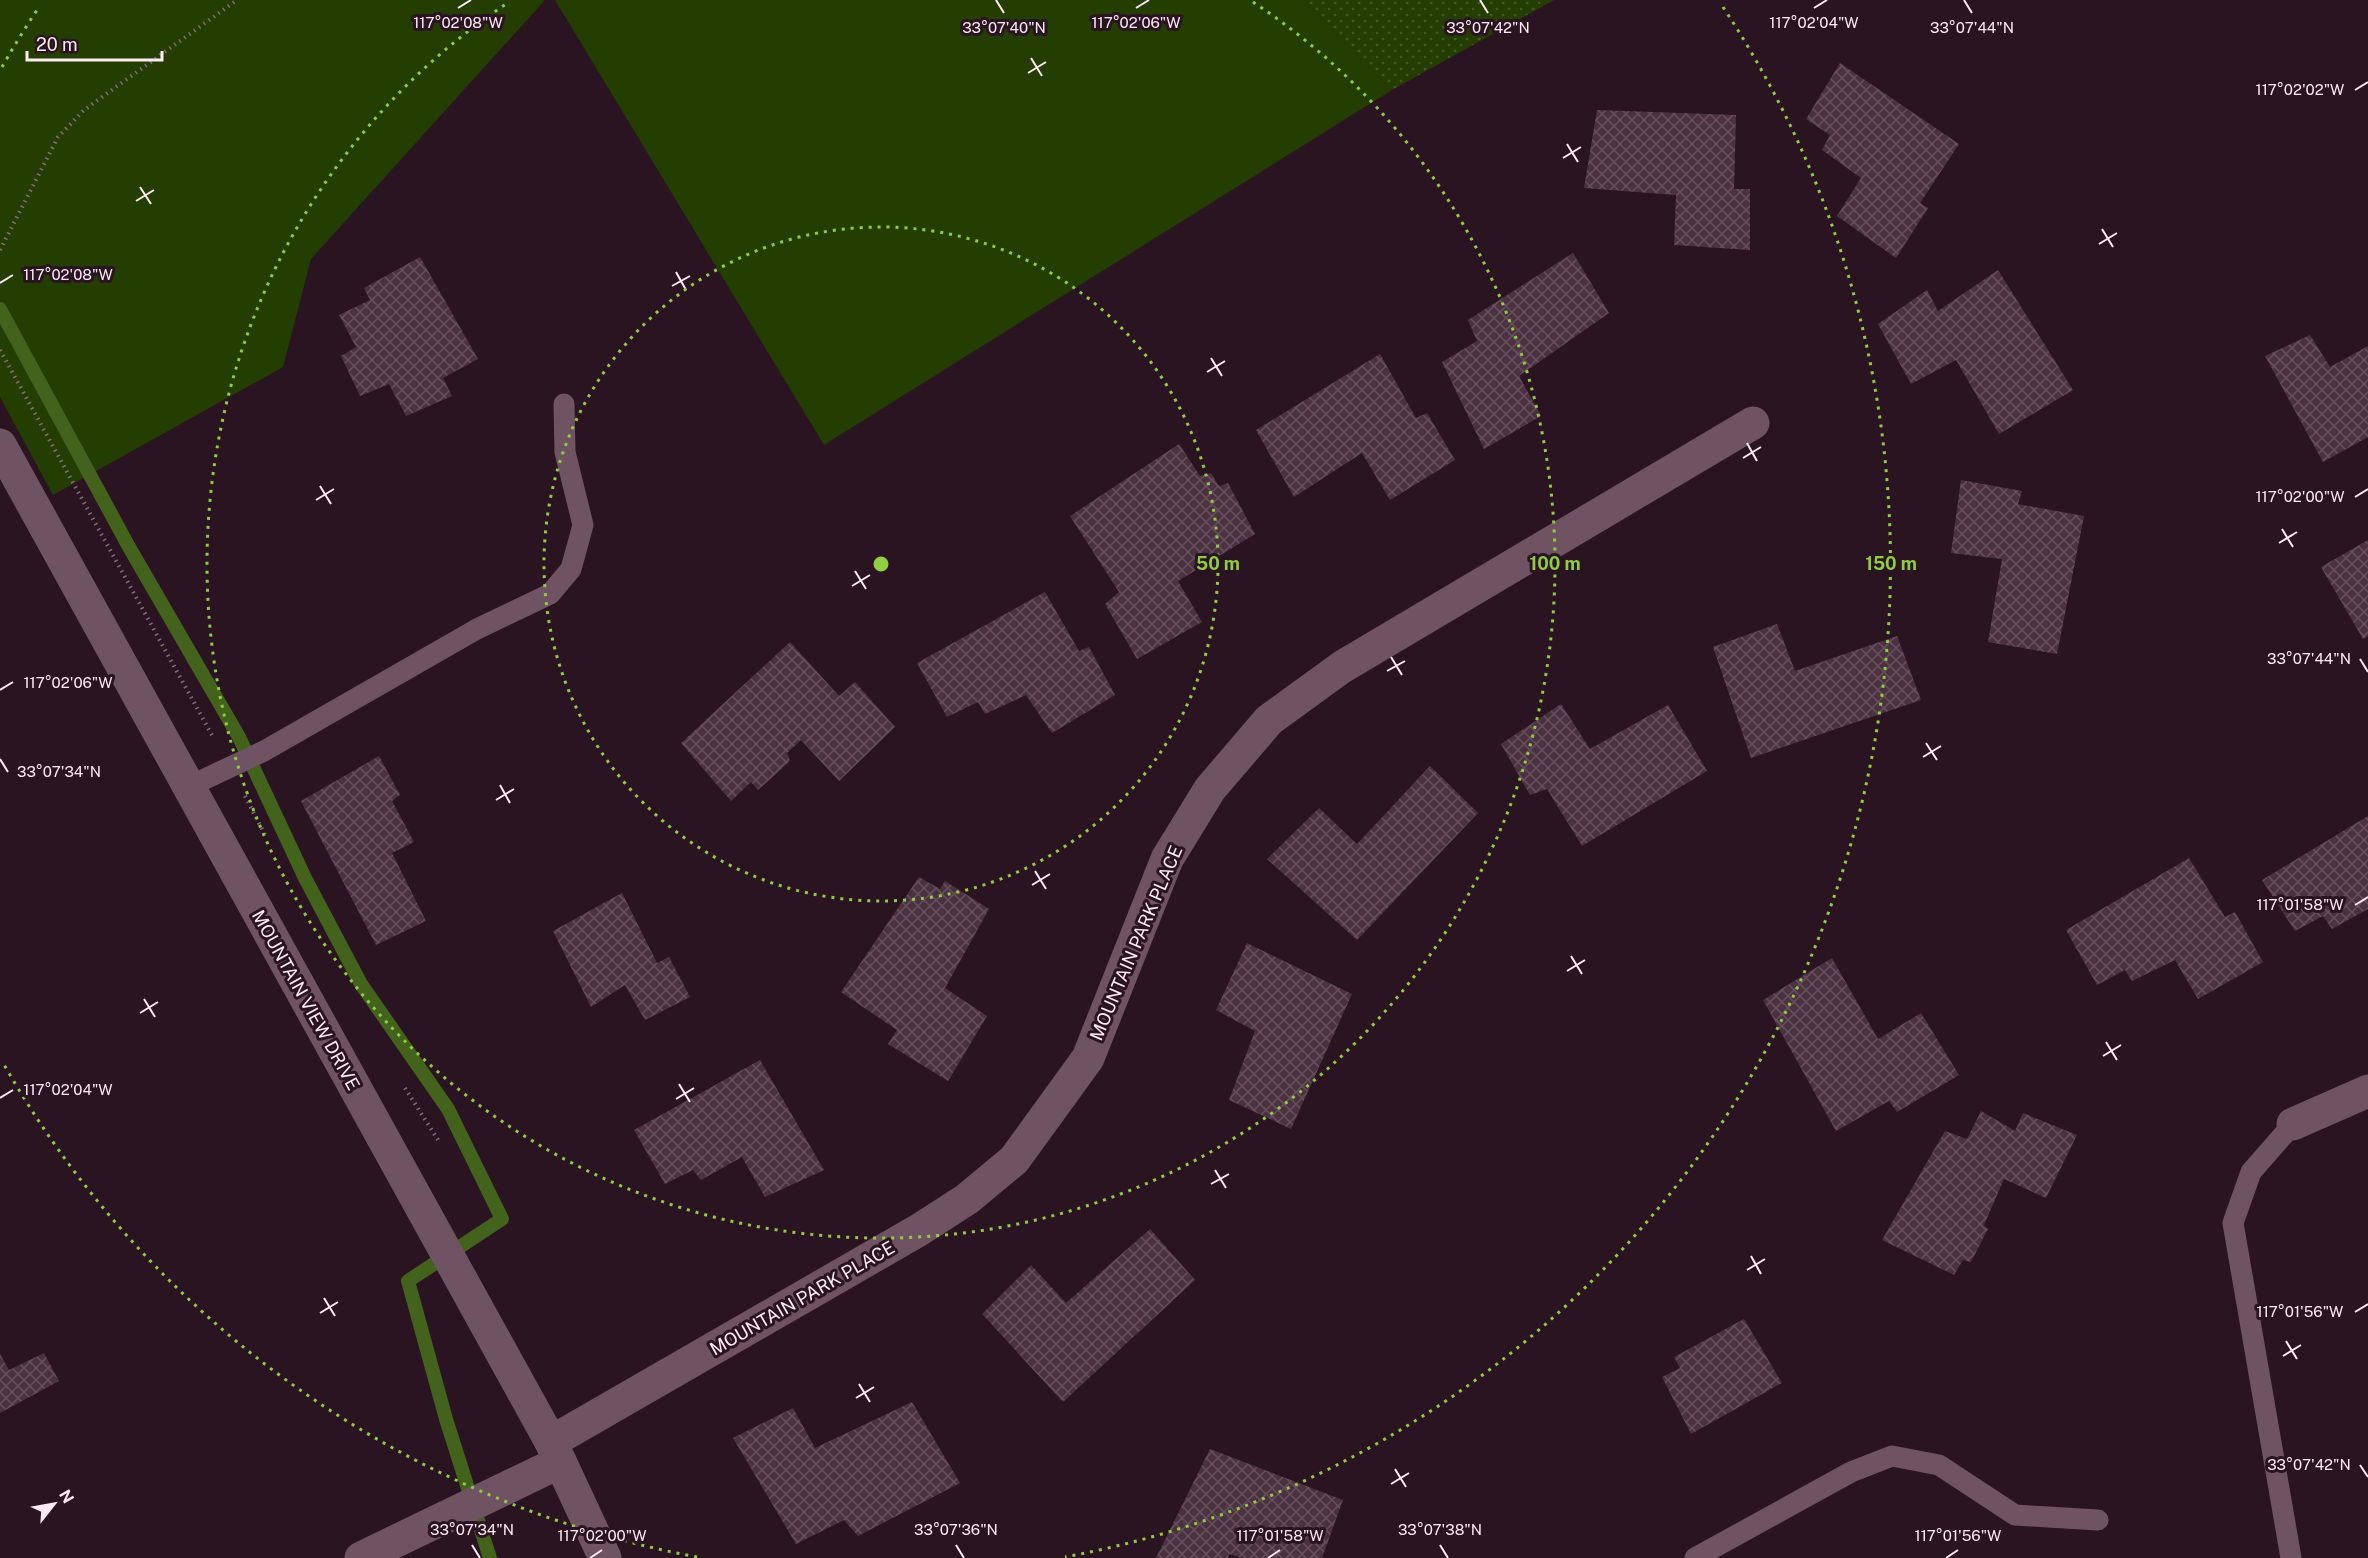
<svg xmlns="http://www.w3.org/2000/svg" width="2368" height="1558" font-family="'Public Sans',sans-serif">
  <style>
    .grass { fill: #243d00 }
    .park { fill: url(#park-dots) }
    .lines { fill: none; stroke-linecap: round; stroke-linejoin: round }
    .stream { stroke: #43621c; stroke-width: 14 }
    .building { fill: url(#building-cross-hatch) }
    .path { stroke: #826d79; stroke-width: 4; stroke-dasharray: 1.5 4.5; stroke-linecap: butt }
    .lane { stroke: #705363; stroke-width: 21 }
    .street { stroke: #705363; stroke-width: 33 }
    .ticks { fill: none; stroke: #fdebf4; stroke-width: 2 }
    .ring { fill: none; stroke: #8fcd42; stroke-width: 3; stroke-dasharray: 3 6 }
    .labels { text-anchor: middle; dominant-baseline: central; stroke-width: 6; stroke-linejoin: round; paint-order: stroke }
    .street-label { font-size: 18px; fill: #fdebf4; stroke: #2b1422 }
    .ticks-label { font-size: 15px; text-anchor: middle; fill: #fdebf4; stroke: #2b1422; stroke-width: 6; stroke-linejoin: round; paint-order: stroke }
    .centre { fill: #8fcd42; stroke: #2b1422; stroke-width: 3 }
    .ring-label { font-size: 18px; text-anchor: middle; font-weight: bold; fill: #8fcd42; stroke: #2b1422; stroke-width: 6; stroke-linejoin: round; paint-order: stroke }
  </style>
  <defs>
    <pattern id="park-dots" width="8" height="8" patternUnits="userSpaceOnUse" patternTransform="scale(1.5)"><rect width="8" height="8" fill="#243d00"/><path d="M2 2h.1M6 6h.1" fill="none" stroke="#455926" stroke-width="1.8" stroke-linecap="round"/></pattern>
    <pattern id="building-cross-hatch" width="8" height="8" patternUnits="userSpaceOnUse" patternTransform="scale(1.5)"><rect width="8" height="8" fill="#4c3241"/><path d="M0 0l8 8M0 8l8-8" fill="none" stroke="#67505d"/></pattern>
  </defs>
  <rect width="100%" height="100%" fill="#2b1422"/>
  <g class="grass">
    <polygon points="0,0 545,0 311,259 283,367 53,495 0,397"/>
    <polygon points="555,0 1304,0 1392,90 824,445"/>
  </g>
  <polygon class="park" points="1304,0 1554,0 1392,90"/>
  <g class="lines">
    <polyline class="stream" points="0,309 129,547 239,737 305,878 361,984 448,1109 502,1219 408,1281 446,1419 490,1558"/>
  </g>
  <g class="building">
    <polygon points="1840,63 1959,144 1920,203 1928,208 1896,258 1837,216 1861,178 1822,150 1830,135 1806,119"/>
    <polygon points="1597,110 1736,115 1734,189 1750,189 1750,250 1674,245 1676,195 1584,188"/>
    <polygon points="1573,253 1609,313 1519,376 1541,416 1484,449 1442,362 1477,341 1468,320"/>
    <polygon points="420,257 478,359 443,378 452,396 406,416 389,384 360,396 341,356 356,347 339,315 370,300 364,288"/>
    <polygon points="1998,270 2073,390 1999,434 1956,360 1911,384 1878,324 1927,290 1938,311"/>
    <polygon points="2310,335 2330,367 2368,346 2368,437 2323,462 2265,356"/>
    <polygon points="1380,354 1416,418 1427,413 1455,460 1390,500 1362,453 1294,497 1256,430"/>
    <polygon points="1179,444 1200,476 1211,473 1219,486 1228,483 1255,534 1178,581 1202,622 1137,659 1105,604 1119,592 1070,516"/>
    <polygon points="1961,480 2022,491 2018,504 2084,516 2057,654 1988,642 2002,559 1951,553"/>
    <polygon points="2368,540 2368,636 2363,639 2321,567"/>
    <polygon points="1045,592 1079,651 1089,647 1115,695 1052,733 1026,695 985,714 978,702 947,717 917,663"/>
    <polygon points="1777,624 1795,671 1897,636 1921,700 1751,758 1713,647"/>
    <polygon points="790,642 839,696 855,682 895,727 839,781 801,740 787,753 790,761 758,790 751,782 731,801 681,743"/>
    <polygon points="1561,704 1590,749 1668,705 1707,771 1582,846 1547,789 1530,795 1501,744"/>
    <polygon points="379,756 400,795 392,801 414,842 392,853 426,921 376,945 301,801"/>
    <polygon points="1430,766 1478,813 1357,940 1267,859 1319,808 1357,844"/>
    <polygon points="2368,816 2368,909 2332,929 2323,916 2295,931 2262,880"/>
    <polygon points="2189,858 2225,917 2235,912 2263,962 2198,999 2175,960 2132,981 2125,970 2097,985 2066,930"/>
    <polygon points="919,877 940,889 945,881 989,909 945,988 987,1016 948,1081 888,1044 897,1030 841,992"/>
    <polygon points="622,893 657,963 669,957 690,997 645,1020 625,985 591,1007 553,931"/>
    <polygon points="1247,943 1352,994 1291,1129 1229,1100 1255,1031 1216,1010"/>
    <polygon points="1832,958 1878,1039 1921,1013 1959,1075 1897,1112 1889,1101 1836,1131 1763,1000"/>
    <polygon points="760,1060 824,1170 765,1197 742,1157 701,1180 693,1170 665,1184 634,1130"/>
    <polygon points="1981,1111 2015,1131 2023,1113 2077,1135 2046,1198 2004,1179 1984,1225 1988,1229 1971,1262 1963,1260 1954,1275 1882,1240 1945,1131 1967,1139"/>
    <polygon points="1150,1229 1195,1280 1063,1402 982,1314 1031,1265 1066,1303"/>
    <polygon points="1744,1319 1782,1383 1691,1434 1662,1377 1680,1368 1674,1357"/>
    <polygon points="44,1353 59,1381 0,1413 0,1354 9,1370"/>
    <polygon points="912,1402 960,1483 858,1536 844,1520 796,1544 733,1438 793,1408 815,1448"/>
    <polygon points="1210,1449 1343,1500 1322,1558 1242,1558 1229,1554 1228,1558 1156,1558"/>
  </g>
  <g class="lines">
    <g class="path">
      <polyline points="0,250 58,137 84,110 237,0"/>
      <polyline points="0,350 213,737"/>
      <polyline points="245,796 265,835"/>
      <polyline points="405,1088 440,1143"/>
    </g>
    <g class="lane">
      <polyline points="188,787 264,751 477,629 550,594 571,569 583,525 565,452 564,404"/>
      <polyline points="1695,1558 1851,1472 1892,1456 1939,1465 2015,1515 2098,1520"/>
      <polyline points="2291,1558 2233,1223 2251,1172 2293,1124"/>
    </g>
    <g class="street">
      <polyline points="0,445 551,1442 605,1558"/>
      <polyline points="2293,1124 2368,1091"/>
      <polyline points="551,1442 919,1230 967,1199 1014,1160 1088,1058 1167,859 1210,789 1269,720 1342,667 1753,423"/>
      <polyline points="361,1558 560,1462"/>
    </g>
  </g>
  <path class="ticks" d="M996,0L1004,13M1480,0L1488,13M1964,0L1972,13M458,8L471,0M1136,8L1149,0M1814,8L1827,0M1031,58L1042,76M1028,73L1046,62M2355,90L2368,82M1567,144L1578,162M1563,158L1581,147M140,187L151,204M136,201L154,190M2102,229L2113,247M2099,244L2117,233M676,272L686,290M0,283L13,275M672,286L690,276M1211,358L1222,376M1207,372L1225,361M1747,443L1757,461M1743,458L1761,447M320,486L331,504M2355,497L2368,489M316,500L334,489M2282,529L2293,547M2279,543L2297,532M855,571L866,589M852,586L870,575M1391,657L1402,675M2360,659L2368,672M1387,671L1405,661M0,690L13,682M1926,743L1937,760M1923,757L1941,746M0,759L8,772M500,785L510,803M496,800L514,789M1035,871L1046,889M1032,885L1050,874M2355,905L2368,897M1571,956L1582,974M1567,971L1585,960M144,999L155,1017M140,1013L158,1002M2106,1042L2117,1060M2103,1056L2121,1045M679,1084L690,1102M0,1098L13,1090M676,1099L694,1088M1215,1170L1226,1188M1211,1184L1229,1174M1751,1256L1761,1274M1747,1270L1765,1259M324,1298L335,1316M2355,1312L2368,1304M320,1313L338,1302M2286,1341L2297,1359M2283,1356L2301,1345M859,1384L870,1402M856,1398L874,1387M2360,1465L2368,1477M1395,1469L1406,1487M1391,1484L1409,1473M472,1545L480,1558M956,1545L964,1558M1440,1545L1448,1558M590,1558L602,1550M1268,1558L1280,1550M1946,1558L1958,1550"/>
  <g class="ring">
    <circle cx="881" cy="564" r="337"/>
    <path d="M1253 2A674 674 0 1 1 509 2"/>
    <path d="M697 1557A1010 1010 0 0 1 2 1061M2 67A1010 1010 0 0 1 39 7M1723 7A1010 1010 0 0 1 1065 1557"/>
  </g>
  <g class="labels">
    <g class="street-label">
      <text transform="translate(1136 943) rotate(-67)">MOUNTAIN PARK PLACE</text>
      <text transform="translate(306 1000) rotate(61)">MOUNTAIN VIEW DRIVE</text>
      <text transform="translate(802 1298) rotate(-30)">MOUNTAIN PARK PLACE</text>
    </g>
  </g>
  <g class="ticks-label">
    <text x="458" y="28">117°02'08"W</text>
    <text x="1136" y="28">117°02'06"W</text>
    <text x="1814" y="28">117°02'04"W</text>
    <text x="1004" y="33">33°07'40"N</text>
    <text x="1488" y="33">33°07'42"N</text>
    <text x="1972" y="33">33°07'44"N</text>
    <text x="2300" y="95">117°02'02"W</text>
    <text x="68" y="280">117°02'08"W</text>
    <text x="2300" y="502">117°02'00"W</text>
    <text x="2309" y="664">33°07'44"N</text>
    <text x="68" y="688">117°02'06"W</text>
    <text x="59" y="777">33°07'34"N</text>
    <text x="2300" y="910">117°01'58"W</text>
    <text x="68" y="1095">117°02'04"W</text>
    <text x="2300" y="1317">117°01'56"W</text>
    <text x="2309" y="1470">33°07'42"N</text>
    <text x="472" y="1535">33°07'34"N</text>
    <text x="956" y="1535">33°07'36"N</text>
    <text x="1440" y="1535">33°07'38"N</text>
    <text x="602" y="1541">117°02'00"W</text>
    <text x="1280" y="1541">117°01'58"W</text>
    <text x="1958" y="1541">117°01'56"W</text>
  </g>
  <circle cx="881" cy="564" r="9" class="centre"/>
  <g class="ring-label">
    <text x="1218" y="570">50 m</text>
    <text x="1555" y="570">100 m</text>
    <text x="1891" y="570">150 m</text>
  </g>
  <g transform="translate(54 1504) rotate(59)" stroke="#2b1422" stroke-width="4.5" paint-order="stroke">
  <path d="M0-4.5L10 22L0 15L-10 22Z" fill="#fdebf4"/>
  <text y="-9" font-size="16" font-weight="bold" text-anchor="middle" fill="#fdebf4">N</text>
  </g>
  <path d="M27 51v9h135v-9" fill="none" stroke="#fdebf4" stroke-width="3"/>
  <text x="36" y="51" font-size="18" fill="#fdebf4" stroke="#2b1422" stroke-width="4.5" paint-order="stroke">20 m</text>
</svg>
